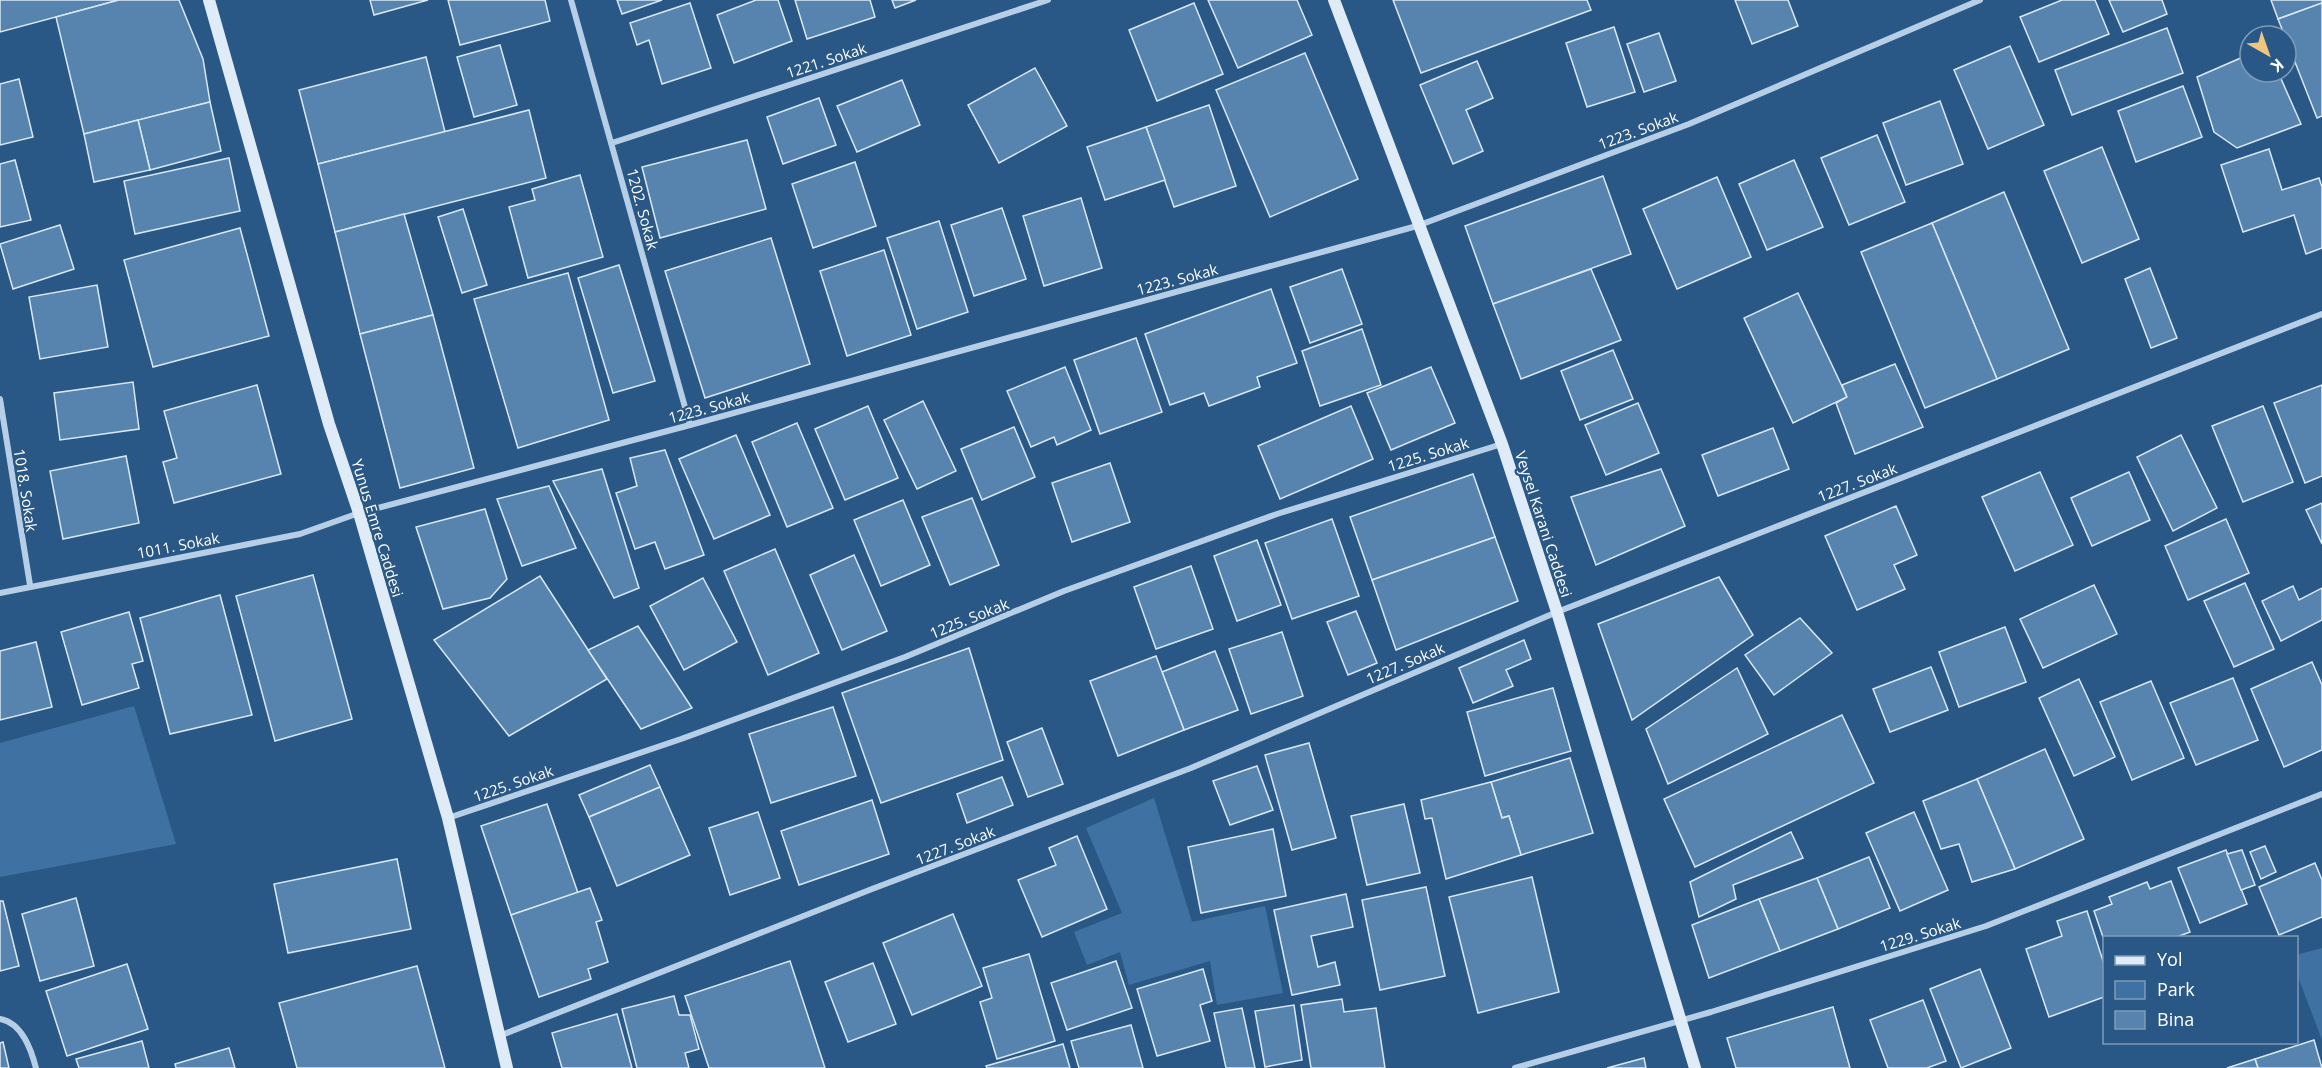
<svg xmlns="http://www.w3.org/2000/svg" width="2322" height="1068" font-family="'Open Sans',sans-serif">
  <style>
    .green { fill: #3f72a2 }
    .building { fill: #5684af; stroke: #d9e8f6; stroke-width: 1.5 }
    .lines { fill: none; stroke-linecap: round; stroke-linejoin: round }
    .street { stroke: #b6cfe7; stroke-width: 6 }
    .secondary { stroke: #dfebf7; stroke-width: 12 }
    .labels { text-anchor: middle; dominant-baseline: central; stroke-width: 4.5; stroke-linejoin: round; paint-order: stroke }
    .street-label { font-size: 15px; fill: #fff; stroke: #2a5886 }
  </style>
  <rect width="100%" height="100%" fill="#2a5886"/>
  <g class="green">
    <polygon points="134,706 176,844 0,877 0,743"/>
    <polygon points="1154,798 1192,922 1265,906 1283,993 1217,1005 1210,961 1129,985 1120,952 1087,965 1074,932 1122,913 1086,828"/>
    <polygon points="2322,948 2322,1040 2297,974 2296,955"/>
  </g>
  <g class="building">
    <polygon points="0,0 119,0 0,32"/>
    <polygon points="119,0 179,0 203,59 210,102 84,134 56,17"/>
    <polygon points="370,0 428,0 374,15"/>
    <polygon points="448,0 545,0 550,21 460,45"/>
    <polygon points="617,0 662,0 622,14"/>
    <polygon points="756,0 778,0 792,41 734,63 717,15"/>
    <polygon points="795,0 870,0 875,17 807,39"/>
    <polygon points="892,0 916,0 895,8"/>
    <polygon points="1208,0 1297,0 1312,35 1238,68"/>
    <polygon points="1393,0 1587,0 1591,10 1421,73"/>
    <polygon points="1735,0 1788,0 1798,26 1752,44"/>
    <polygon points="2062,0 2095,0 2109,34 2039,62 2020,17"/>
    <polygon points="2109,0 2162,0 2167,14 2123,32"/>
    <polygon points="2271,0 2322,0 2322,3 2278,19"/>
    <polygon points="690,3 711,68 662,84 649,40 637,45 630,23"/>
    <polygon points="1194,3 1223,74 1157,101 1129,30"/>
    <polygon points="2322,3 2322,116 2317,118 2278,19"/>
    <polygon points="1614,27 1635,92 1587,107 1566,43"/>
    <polygon points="2167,28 2183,73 2072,115 2055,70"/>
    <polygon points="1659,33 1676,81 1644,92 1627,44"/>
    <polygon points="500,45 517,105 474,117 457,57"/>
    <polygon points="2010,46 2044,125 1988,149 1954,70"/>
    <polygon points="1305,53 1358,179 1270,217 1216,90"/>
    <polygon points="2250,54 2250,72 2278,72 2301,124 2237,148 2214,132 2197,77"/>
    <polygon points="426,57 445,132 318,164 299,90"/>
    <polygon points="1477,61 1493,98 1466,110 1483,151 1453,164 1420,85"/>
    <polygon points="1035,68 1067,126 999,163 968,105"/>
    <polygon points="19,79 33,137 0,145 0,84"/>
    <polygon points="902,80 920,125 857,152 837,106"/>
    <polygon points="2183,86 2202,137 2136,162 2118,111"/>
    <polygon points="819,98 836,145 783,164 767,117"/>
    <polygon points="1940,101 1963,164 1906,185 1883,123"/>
    <polygon points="210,102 221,151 150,170 138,120"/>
    <polygon points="1209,105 1236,186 1174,207 1146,127"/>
    <polygon points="529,110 546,178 335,232 318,164"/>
    <polygon points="138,120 150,170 94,182 84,134"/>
    <polygon points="1146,127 1165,180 1105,200 1087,147"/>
    <polygon points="1877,135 1905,202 1849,225 1821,158"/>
    <polygon points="747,140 766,209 660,238 642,167"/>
    <polygon points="2102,147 2139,239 2082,263 2044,171"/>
    <polygon points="2269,149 2282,190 2319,178 2322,187 2322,248 2306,254 2294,215 2243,232 2221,165"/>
    <polygon points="229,158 240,211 135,234 124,181"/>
    <polygon points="15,160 31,220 0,227 0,164"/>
    <polygon points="1794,160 1823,227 1767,250 1739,184"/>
    <polygon points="855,162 876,226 813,248 792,184"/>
    <polygon points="580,175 603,257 528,278 509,207 535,200 532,189"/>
    <polygon points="1603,176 1631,254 1493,304 1465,226"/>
    <polygon points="1717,177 1751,257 1677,289 1643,209"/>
    <polygon points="2004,192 2069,349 1997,379 1932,223"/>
    <polygon points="1081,198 1102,268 1044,286 1023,216"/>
    <polygon points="1002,208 1026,279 974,296 951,225"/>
    <polygon points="463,209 487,285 462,293 438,217"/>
    <polygon points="404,214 433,315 360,334 335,232"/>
    <polygon points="939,221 968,312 917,329 887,238"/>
    <polygon points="1932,223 1997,379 1925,408 1861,252"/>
    <polygon points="60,225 74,269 13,289 0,244"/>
    <polygon points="240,228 269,336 153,367 124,260"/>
    <polygon points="771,238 810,364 705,398 665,271"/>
    <polygon points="884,250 911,335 847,356 820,271"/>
    <polygon points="619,265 655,381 613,393 578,278"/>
    <polygon points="2150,268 2177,338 2151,348 2125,279"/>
    <polygon points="1342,269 1362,324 1310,343 1290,287"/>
    <polygon points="1591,269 1621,340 1521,379 1493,304"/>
    <polygon points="568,273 609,420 518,448 474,299"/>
    <polygon points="97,285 108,347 40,359 29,297"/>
    <polygon points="1271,289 1297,363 1257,377 1260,387 1209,406 1204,393 1170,405 1145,334"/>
    <polygon points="1798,293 1847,397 1793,423 1744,318"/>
    <polygon points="433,315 474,468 400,488 360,334"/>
    <polygon points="1362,329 1381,385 1320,406 1302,351"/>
    <polygon points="1136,338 1162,412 1100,434 1074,360"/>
    <polygon points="1613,350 1633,399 1580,420 1561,371"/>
    <polygon points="1895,364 1923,427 1855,454 1836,403 1847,397 1842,385"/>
    <polygon points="1065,367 1091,430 1057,445 1054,437 1031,447 1007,391"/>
    <polygon points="1431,367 1455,423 1391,450 1367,393"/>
    <polygon points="133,382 139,429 60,440 54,393"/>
    <polygon points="257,385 281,474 174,503 163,462 177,458 164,411"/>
    <polygon points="2322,385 2322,476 2305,483 2274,403"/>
    <polygon points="923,401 956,471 917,489 884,420"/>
    <polygon points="1638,403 1659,453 1606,475 1585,425"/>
    <polygon points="868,406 898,478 845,500 815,429"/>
    <polygon points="1351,406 1373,459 1280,499 1258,446"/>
    <polygon points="2263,406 2293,482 2243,502 2212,426"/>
    <polygon points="797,423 833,508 787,527 752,442"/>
    <polygon points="1014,427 1035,477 982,500 961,449"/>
    <polygon points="1773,428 1789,469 1718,496 1702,455"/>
    <polygon points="736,435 770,515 714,539 679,459"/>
    <polygon points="2181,435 2217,508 2173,531 2137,457"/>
    <polygon points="665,450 704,555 665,569 655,542 635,549 616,493 637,486 630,458"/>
    <polygon points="126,456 139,523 63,539 50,471"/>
    <polygon points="1110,463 1130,522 1072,542 1052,483"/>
    <polygon points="602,469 639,588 614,598 553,481"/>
    <polygon points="1661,469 1685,526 1596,565 1571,497"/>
    <polygon points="2040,472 2073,545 2015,571 1982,497"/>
    <polygon points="2129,472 2150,520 2092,546 2071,498"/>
    <polygon points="1473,474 1495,537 1372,580 1350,517"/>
    <polygon points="549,486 576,548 522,566 497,499"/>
    <polygon points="972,498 999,565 950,585 922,517"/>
    <polygon points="903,500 930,565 881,586 854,520"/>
    <polygon points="2322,503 2322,544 2306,510"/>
    <polygon points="1896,506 1917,555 1894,565 1905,589 1857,610 1825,536"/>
    <polygon points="485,509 507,579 490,598 443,609 416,527"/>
    <polygon points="1332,519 1359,596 1292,619 1265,543"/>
    <polygon points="2226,519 2249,573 2188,600 2165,546"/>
    <polygon points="1495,537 1518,601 1396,650 1372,580"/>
    <polygon points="1257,540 1281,605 1237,621 1214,556"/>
    <polygon points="775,549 819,653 768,675 724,571"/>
    <polygon points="854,555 887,631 842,650 810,575"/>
    <polygon points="1191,566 1213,629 1156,649 1134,587"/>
    <polygon points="313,575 352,719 275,741 236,596"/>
    <polygon points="540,576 607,679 509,736 434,640"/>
    <polygon points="1719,577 1753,635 1632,720 1598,624"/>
    <polygon points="703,578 737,642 684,670 650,606"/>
    <polygon points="2245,583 2274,649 2234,667 2204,601"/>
    <polygon points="2094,585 2117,634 2043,668 2020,619"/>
    <polygon points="2293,586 2299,600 2322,588 2322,620 2281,641 2262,601"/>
    <polygon points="220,595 252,715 170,734 140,618"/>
    <polygon points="1356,611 1377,663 1348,675 1327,622"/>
    <polygon points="129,612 143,661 132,664 139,688 82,705 61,632"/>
    <polygon points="1800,618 1832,653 1774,695 1745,655"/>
    <polygon points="638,626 692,708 641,729 588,650"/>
    <polygon points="2005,627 2026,682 1959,707 1939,652"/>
    <polygon points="1282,632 1303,696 1251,714 1229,649"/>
    <polygon points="1524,640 1531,659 1506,670 1513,686 1473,703 1459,668"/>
    <polygon points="36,642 52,707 0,720 0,651"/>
    <polygon points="969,648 1003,760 881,803 842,693"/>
    <polygon points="1215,651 1238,710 1184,730 1162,672"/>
    <polygon points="1156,656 1184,730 1118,756 1090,681"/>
    <polygon points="2312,662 2322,685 2322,750 2284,767 2251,689"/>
    <polygon points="1931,667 1948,710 1890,732 1873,689"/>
    <polygon points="1737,668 1768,734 1668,784 1646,729"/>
    <polygon points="2233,678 2258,740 2196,765 2170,703"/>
    <polygon points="2079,679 2115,757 2074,776 2039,698"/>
    <polygon points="2151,681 2184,758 2132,780 2100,702"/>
    <polygon points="1553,688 1571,751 1485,776 1467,712"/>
    <polygon points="833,707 856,776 771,803 749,734"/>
    <polygon points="1842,715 1874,783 1695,867 1664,799"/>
    <polygon points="1042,728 1063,784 1028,797 1007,742"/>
    <polygon points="1309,743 1336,838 1292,850 1265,755"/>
    <polygon points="2045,749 2084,839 2015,869 1977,779"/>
    <polygon points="1570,758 1593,833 1521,855 1509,816 1502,818 1491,782"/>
    <polygon points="650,765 660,787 589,817 579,795"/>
    <polygon points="1257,766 1273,810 1230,825 1213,781"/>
    <polygon points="1002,777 1013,805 967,823 957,794"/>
    <polygon points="1977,779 2015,869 1972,882 1959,844 1941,849 1923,801"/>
    <polygon points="1491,782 1502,818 1509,816 1521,855 1446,879 1432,818 1425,819 1421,800"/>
    <polygon points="660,787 690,855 617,886 589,817"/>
    <polygon points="872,800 889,854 799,885 781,831"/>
    <polygon points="547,804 578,893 511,915 481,826"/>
    <polygon points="1404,804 1420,873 1367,885 1351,816"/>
    <polygon points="758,812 780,878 730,895 709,828"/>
    <polygon points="1914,812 1948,890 1900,911 1866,833"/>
    <polygon points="1273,829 1286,896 1201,913 1188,847"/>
    <polygon points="1791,832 1803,858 1733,885 1736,899 1699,917 1690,882"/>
    <polygon points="1077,836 1107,909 1042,937 1018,880 1056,865 1049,848"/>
    <polygon points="2265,846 2276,872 2261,879 2250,852"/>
    <polygon points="2226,850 2247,904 2200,923 2178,868"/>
    <polygon points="2242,850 2255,885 2241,890 2227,854"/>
    <polygon points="1869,857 1890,908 1838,929 1817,878"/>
    <polygon points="397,859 411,929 288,953 274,884"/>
    <polygon points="2315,863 2322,880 2322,917 2279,935 2259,887"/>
    <polygon points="1532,877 1559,992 1478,1013 1449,897"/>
    <polygon points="1817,878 1838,929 1780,951 1759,899"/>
    <polygon points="2171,881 2190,932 2174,938 2104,938 2104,940 2094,911 2112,904 2109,897 2147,882 2150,889"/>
    <polygon points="1426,887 1445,976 1380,990 1362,900"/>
    <polygon points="590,888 602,920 596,922 608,962 588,969 591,979 539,997 511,915"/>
    <polygon points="1346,894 1353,927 1311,936 1318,967 1335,962 1340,985 1292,995 1274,910"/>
    <polygon points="76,898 94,966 40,981 22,914"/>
    <polygon points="1759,899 1780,951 1709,978 1692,925"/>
    <polygon points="0,901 3,901 19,966 0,971"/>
    <polygon points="2087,911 2104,964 2104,997 2049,1017 2026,949 2062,936 2057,921"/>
    <polygon points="953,914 982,986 912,1015 883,943"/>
    <polygon points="1029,954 1055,1041 997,1059 980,1002 992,998 983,968"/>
    <polygon points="790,961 825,1068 709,1068 685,996"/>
    <polygon points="1116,961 1132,1008 1067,1030 1051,983"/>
    <polygon points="873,963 896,1024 848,1042 825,982"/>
    <polygon points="127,964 148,1029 67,1056 46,991"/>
    <polygon points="417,966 445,1068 297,1068 279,1003"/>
    <polygon points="1203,969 1212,1001 1200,1005 1210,1041 1157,1056 1137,989"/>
    <polygon points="1980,969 2011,1048 1961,1068 1930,989"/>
    <polygon points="674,996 679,1015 690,1015 699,1049 685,1053 689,1068 637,1068 622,1009"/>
    <polygon points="1342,999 1344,1012 1376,1008 1385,1068 1311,1068 1301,1005"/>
    <polygon points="1923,1000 1946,1061 1927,1068 1888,1068 1870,1020"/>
    <polygon points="1294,1005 1302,1060 1265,1067 1255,1011"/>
    <polygon points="1833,1007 1850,1068 1736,1068 1727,1038"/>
    <polygon points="1242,1008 1255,1068 1226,1068 1214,1013"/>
    <polygon points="617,1014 632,1068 562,1068 552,1033"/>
    <polygon points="1131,1025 1143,1068 1079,1068 1071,1041"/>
    <polygon points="2314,1040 2322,1068 2258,1068 2255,1059"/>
    <polygon points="142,1041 149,1068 79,1068 76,1059"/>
    <polygon points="3,1042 9,1068 0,1068 0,1043"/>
    <polygon points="1063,1044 1070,1068 987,1068 986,1066"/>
    <polygon points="229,1048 235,1068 176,1068 175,1064"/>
    <polygon points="1644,1058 1646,1068 1607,1068"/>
    <polygon points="2255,1059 2258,1068 2227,1068"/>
  </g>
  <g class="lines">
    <g class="street">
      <polyline points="571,0 690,425"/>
      <polyline points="612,143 1048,0"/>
      <polyline points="0,399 30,585"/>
      <polyline points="0,593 300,534 359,513 690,425 1417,226 1689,124 1980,0"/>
      <polyline points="448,818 681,739 905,657 1064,591 1277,514 1502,444"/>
      <path d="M0,1019C22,1023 31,1049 36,1068"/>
      <polyline points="499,1036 872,889 1191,768 1557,612 2322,314"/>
      <polyline points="1515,1068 1711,1012 1986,926 2322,794"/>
    </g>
    <g class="secondary">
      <polyline points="209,0 329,424 359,513 448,818 507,1068"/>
      <polyline points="1334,0 1502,444 1557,612 1695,1068"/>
    </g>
  </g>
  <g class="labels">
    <g class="street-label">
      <text transform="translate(826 60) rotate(-18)">1221. Sokak</text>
      <text transform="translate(1638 130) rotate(-20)">1223. Sokak</text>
      <text transform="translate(643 209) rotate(75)">1202. Sokak</text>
      <text transform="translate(1177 279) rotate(-15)">1223. Sokak</text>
      <text transform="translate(709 407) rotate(-15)">1223. Sokak</text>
      <text transform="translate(1428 454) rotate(-17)">1225. Sokak</text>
      <text transform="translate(1857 482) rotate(-21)">1227. Sokak</text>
      <text transform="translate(26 490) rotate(81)">1018. Sokak</text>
      <text transform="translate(1544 524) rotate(72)">Veysel Karani Caddesi</text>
      <text transform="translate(378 528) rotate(73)">Yunus Emre Caddesi</text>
      <text transform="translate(178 545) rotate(-11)">1011. Sokak</text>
      <text transform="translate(969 618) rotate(-22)">1225. Sokak</text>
      <text transform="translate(1405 663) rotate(-23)">1227. Sokak</text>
      <text transform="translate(513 783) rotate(-19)">1225. Sokak</text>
      <text transform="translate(955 845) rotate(-21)">1227. Sokak</text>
      <text transform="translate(1920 934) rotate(-17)">1229. Sokak</text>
    </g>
  </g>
  <rect x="2103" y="936" width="195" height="108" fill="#2a5886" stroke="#7f9bb6" stroke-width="1.5"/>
  <rect x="2115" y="956" width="30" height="9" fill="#dfebf7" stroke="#7f9bb6" stroke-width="1.5"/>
  <text x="2157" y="966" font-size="18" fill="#ffffff">Yol</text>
  <rect x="2115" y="981" width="30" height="18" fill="#3f72a2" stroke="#7f9bb6" stroke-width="1.5"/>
  <text x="2157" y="996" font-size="18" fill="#ffffff">Park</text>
  <rect x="2115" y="1011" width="30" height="18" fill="#5684af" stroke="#7f9bb6" stroke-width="1.5"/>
  <text x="2157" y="1026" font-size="18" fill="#ffffff">Bina</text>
  <g transform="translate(2268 54) rotate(140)"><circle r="28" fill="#2a5886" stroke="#7f9bb6" stroke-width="1.5"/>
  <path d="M0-4.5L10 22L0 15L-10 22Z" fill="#eec67d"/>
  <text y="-9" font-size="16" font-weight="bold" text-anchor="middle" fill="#ffffff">K</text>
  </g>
</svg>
